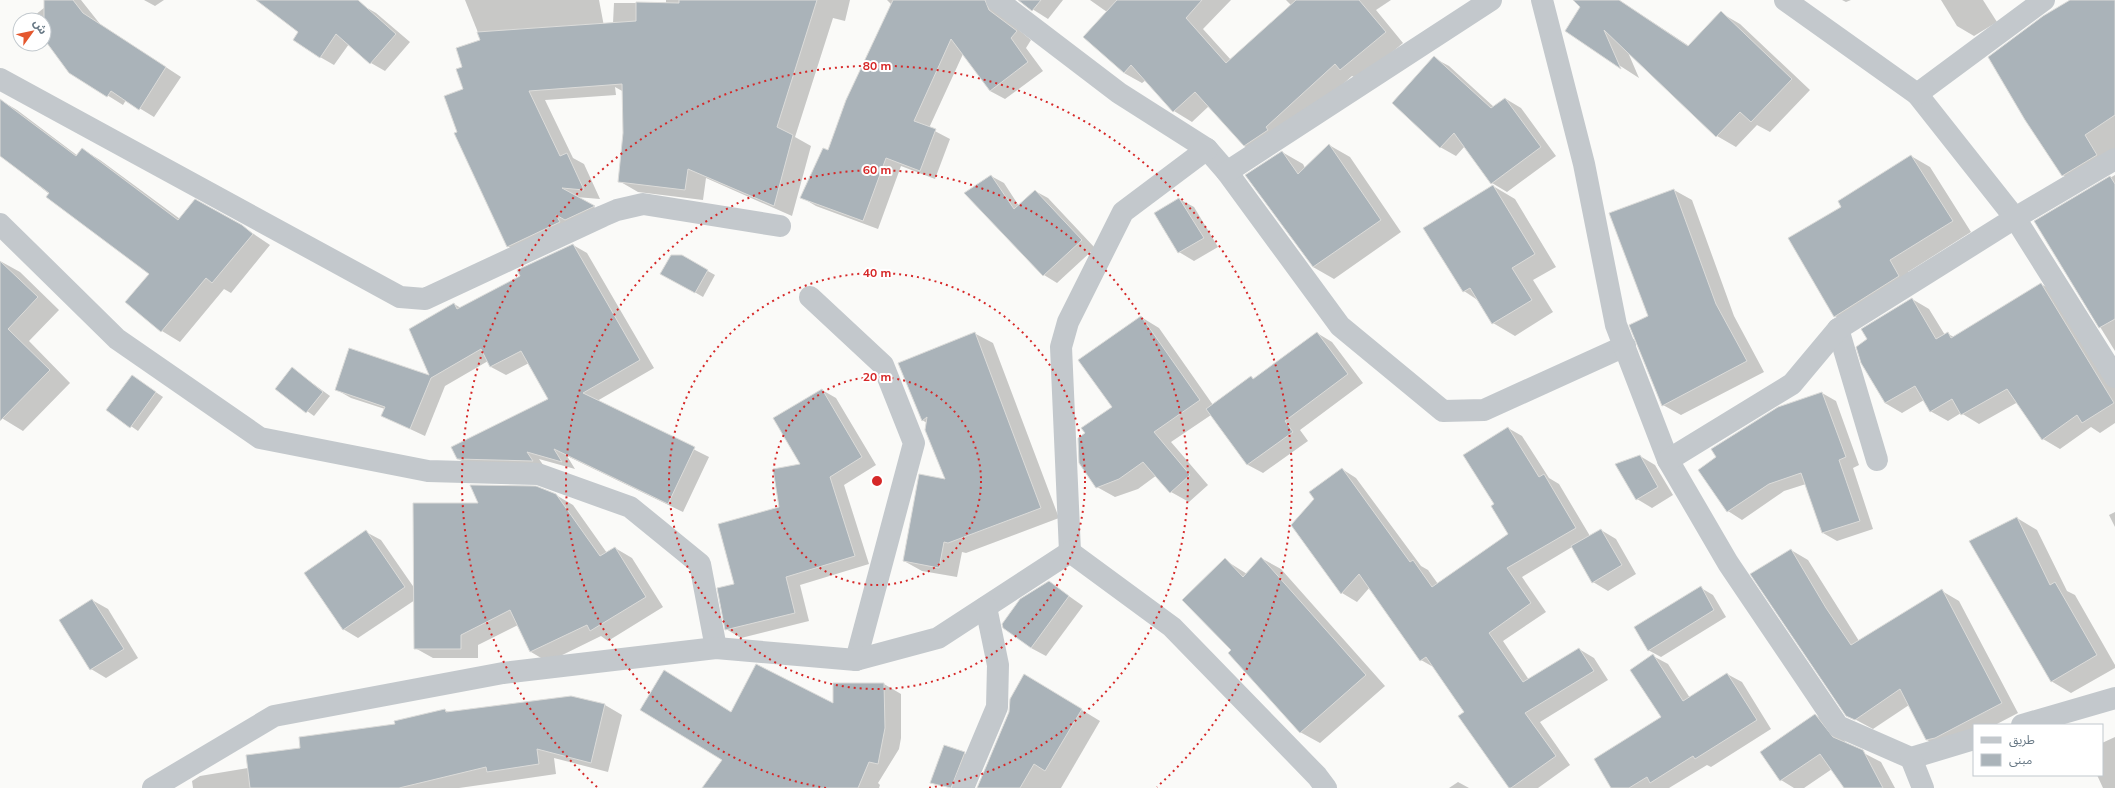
<svg xmlns="http://www.w3.org/2000/svg" width="2115" height="788" font-family="Mulish,'Noto Sans Arabic',sans-serif">
  <style>
    .shadow { fill: #0003 }
    .building { fill: #aab3b9; stroke: #dcdcda }
    .lines { fill: none; stroke-linecap: round; stroke-linejoin: round }
    .minor { stroke: #c3c8cc; stroke-width: 22 }
    .ring { fill: none; stroke: #d62828; stroke-width: 2; stroke-dasharray: 2 4 }
    .centre { fill: #d62828; stroke: #fff; stroke-width: 2 }
    .ring-label { font-size: 12px; text-anchor: middle; font-weight: bold; fill: #d62828; stroke: #fff; stroke-width: 4; stroke-linejoin: round; paint-order: stroke }
  </style>
  <rect width="100%" height="100%" fill="#fafaf8"/>
  <g class="shadow">
    <polygon points="54,0 81,0 100,24 181,77 154,117 126,100 123,105 70,72 44,38 44,20 30,19"/>
    <polygon points="144,0 164,0 155,6"/>
    <polygon points="258,0 339,0 362,5 376,13 410,42 385,71 371,63 349,44 334,65 320,57 299,32"/>
    <polygon points="465,0 599,0 611,63 614,3 666,3 666,0 850,0 845,21 833,18 795,137 811,146 792,216 706,178 703,200 638,192 619,181 624,133 624,92 615,87 616,95 545,100 573,158 584,164 600,199 576,197 610,216 524,256 507,246 458,133 464,90 464,68 481,40"/>
    <polygon points="887,0 1003,0 1001,15 1031,40 1026,48 1043,71 1005,99 990,91 963,54 929,128 950,139 935,179 901,166 878,229 816,206 801,197 829,151 892,5"/>
    <polygon points="1018,0 1063,0 1048,19"/>
    <polygon points="1090,0 1231,0 1203,29 1231,60 1297,11 1286,0 1391,0 1376,10 1403,43 1359,80 1352,76 1263,156 1244,146 1209,106 1192,122 1174,111 1146,80 1142,83 1124,73 1107,12"/>
    <polygon points="1586,0 1619,0 1689,46 1721,13 1740,24 1810,90 1770,132 1757,125 1736,147 1717,136 1627,50 1639,78 1566,31"/>
    <polygon points="1842,0 1851,0 1846,2"/>
    <polygon points="1941,0 1983,0 1997,22 1974,36 1957,26"/>
    <polygon points="2069,0 2115,0 2115,164 2080,185 2063,175"/>
    <polygon points="1434,58 1449,66 1494,107 1506,99 1521,108 1556,156 1507,192 1492,183 1465,146 1456,156 1440,147"/>
    <polygon points="0,100 17,110 78,156 82,149 100,160 180,219 242,226 270,245 231,293 224,289 180,342 162,331 127,302 150,274 0,155"/>
    <polygon points="1329,145 1350,157 1401,232 1334,279 1313,267 1282,152 1303,164 1305,168"/>
    <polygon points="1911,156 1930,167 1971,232 1908,272 1918,287 1854,327 1835,316 1843,207"/>
    <polygon points="2115,175 2115,351 2035,222"/>
    <polygon points="991,176 1004,183 1019,206 1035,191 1048,198 1095,248 1057,283 1044,275"/>
    <polygon points="1493,186 1515,199 1556,267 1533,280 1553,312 1515,336 1493,323 1479,301 1464,291"/>
    <polygon points="1674,190 1692,200 1734,316 1764,372 1681,415 1663,405 1649,317"/>
    <polygon points="1179,199 1194,207 1218,247 1194,261 1179,252 1155,213"/>
    <polygon points="573,245 587,253 654,368 597,401 709,457 683,512 567,456 575,469 539,459 546,469 473,467 458,459 549,399 529,363 506,375 491,367 488,361 445,386 425,436 382,416 385,409 351,398 337,390 431,376 454,304 461,308 521,276"/>
    <polygon points="681,256 715,275 703,297 662,273"/>
    <polygon points="0,261 20,272 59,310 29,341 70,383 23,431 0,417"/>
    <polygon points="2041,284 2058,294 2115,384 2115,423 2100,433 2091,427 2060,449 2043,439 2018,402 1979,424 1961,413 1948,421 1930,411 1924,400 1902,413 1885,403 1868,340 1912,299 1929,309 1945,335 1948,334 1954,337"/>
    <polygon points="1141,317 1159,328 1213,405 1251,377 1255,379 1317,333 1332,342 1363,383 1300,430 1308,441 1263,473 1248,465 1211,415 1171,442 1208,485 1189,502 1171,492 1157,475 1138,489 1115,497 1097,487 1113,407"/>
    <polygon points="974,333 993,343 1059,518 966,553 962,552 957,577 922,571 904,561 947,480 927,423 922,420"/>
    <polygon points="293,369 330,396 314,416 277,389"/>
    <polygon points="132,376 163,397 138,431 108,410"/>
    <polygon points="822,390 836,398 876,465 844,485 869,564 800,585 809,621 741,638 726,629 735,585 802,465"/>
    <polygon points="1822,393 1836,401 1859,465 1853,468 1873,529 1837,541 1823,533 1806,484 1784,491 1742,520 1728,511"/>
    <polygon points="1508,428 1522,436 1549,478 1559,484 1590,536 1601,530 1616,539 1636,574 1608,591 1593,582 1572,547 1522,577 1546,612 1503,641 1529,680 1579,649 1594,658 1608,680 1540,722 1570,765 1538,788 1510,788 1465,712 1435,668 1421,660 1370,587 1357,602 1342,593 1292,525 1342,469 1356,478 1421,566 1428,570 1438,584 1509,534 1496,504"/>
    <polygon points="1640,456 1655,465 1673,495 1652,508 1637,499"/>
    <polygon points="556,495 573,505 607,553 615,548 632,558 663,607 608,641 601,636 548,662 531,652 518,625 478,645 478,658 433,658 415,648 415,600 358,638 343,629 366,532 381,540 415,589 480,504"/>
    <polygon points="2115,512 2115,527 2109,515"/>
    <polygon points="2017,518 2037,530 2067,591 2075,595 2115,665 2115,668 2071,693 2051,681"/>
    <polygon points="1791,550 1808,560 1859,641 1942,591 1959,601 2018,713 1995,725 1974,725 1974,736 1945,750 1927,740 1909,705 1873,729 1847,715"/>
    <polygon points="1261,558 1281,569 1385,686 1320,743 1300,732 1232,650 1225,560 1247,574"/>
    <polygon points="1049,582 1083,606 1046,656 1031,648"/>
    <polygon points="1701,588 1713,595 1726,617 1661,657 1648,650"/>
    <polygon points="92,600 108,609 138,658 106,678 91,669"/>
    <polygon points="1653,656 1668,664 1690,698 1727,674 1742,682 1771,729 1711,767 1707,765 1669,788 1612,788 1663,718"/>
    <polygon points="834,684 884,684 901,694 901,738 899,749 878,783 880,785 879,788 724,788 723,760 732,713 834,705"/>
    <polygon points="1044,687 1100,721 1061,788 977,788"/>
    <polygon points="571,697 605,705 622,715 608,772 554,758 556,774 459,788 193,788 192,781 200,776 248,768 302,749 396,724 396,722 445,710 450,713"/>
    <polygon points="1815,715 1833,726 1848,745 1881,762 1895,788 1845,788 1832,769 1804,788 1794,788 1781,780"/>
    <polygon points="2115,737 2115,788 2103,788 2097,775 2102,775 2102,743"/>
    <polygon points="964,753 972,757 960,785 943,776"/>
    <polygon points="1458,782 1469,788 1449,788"/>
  </g>
  <g class="building">
    <polygon points="44,0 73,0 83,13 166,67 139,110 111,91 107,97 69,73 44,39"/>
    <polygon points="256,0 358,0 396,34 370,64 336,34 320,58 293,40 298,32"/>
    <polygon points="679,0 817,0 777,127 793,135 774,206 688,169 685,190 618,182 623,133 622,84 529,91 560,156 567,153 584,190 562,188 595,206 565,220 556,215 560,222 507,247 454,133 457,132 444,96 463,89 456,69 462,67 456,48 480,40 477,32 636,21 636,2 679,3"/>
    <polygon points="893,0 985,0 989,10 1017,31 1011,38 1028,62 990,91 951,39 914,121 936,129 920,171 886,158 863,221 800,198 823,148 828,150 846,100"/>
    <polygon points="1018,0 1041,0 1032,11"/>
    <polygon points="1117,0 1202,0 1186,18 1226,63 1296,0 1359,0 1386,32 1340,70 1335,64 1266,127 1268,130 1244,146 1195,92 1173,112 1131,65 1124,73 1083,37"/>
    <polygon points="1573,0 1619,0 1688,46 1721,11 1792,79 1751,122 1740,112 1716,137 1604,30 1621,69 1565,31 1580,7"/>
    <polygon points="2070,0 2115,0 2115,115 2085,135 2097,155 2062,176 2025,120 1988,57 2043,16"/>
    <polygon points="1434,56 1491,108 1505,98 1541,147 1491,184 1454,133 1440,148 1392,103"/>
    <polygon points="0,99 76,156 82,148 178,220 195,199 242,225 253,234 212,283 206,278 161,332 125,302 149,274 46,197 49,193 0,156"/>
    <polygon points="1329,144 1381,220 1313,267 1245,175 1282,151 1298,174"/>
    <polygon points="1911,155 1953,221 1890,260 1899,276 1834,317 1788,238 1841,207 1838,201"/>
    <polygon points="991,175 1014,209 1035,190 1082,240 1043,276 964,193"/>
    <polygon points="2110,176 2115,184 2115,319 2099,328 2034,221"/>
    <polygon points="1493,185 1535,254 1512,268 1532,300 1492,324 1470,288 1463,292 1423,228"/>
    <polygon points="1674,189 1716,304 1747,361 1662,406 1629,325 1648,316 1609,213"/>
    <polygon points="1179,198 1204,238 1178,253 1154,213"/>
    <polygon points="573,244 640,360 583,393 695,447 668,504 554,449 562,462 527,452 533,461 457,459 451,447 548,399 521,351 490,367 481,349 431,378 410,429 381,416 385,407 335,390 349,348 429,375 409,329 454,303 457,309 520,276 517,270"/>
    <polygon points="671,255 682,255 708,270 695,293 660,274"/>
    <polygon points="0,261 38,297 8,329 50,370 0,421"/>
    <polygon points="2041,283 2114,403 2082,423 2077,415 2042,440 2007,389 1961,415 1952,399 1930,412 1915,386 1885,403 1861,363 1856,347 1867,339 1861,329 1912,298 1936,339 1948,332 1951,338"/>
    <polygon points="1141,316 1200,400 1154,432 1190,475 1170,493 1143,462 1119,479 1096,488 1079,463 1078,438 1085,433 1081,428 1112,407 1078,360"/>
    <polygon points="975,332 1041,508 948,543 944,542 939,568 903,561 919,474 945,479 925,430 927,417 922,421 898,363"/>
    <polygon points="1317,332 1348,374 1285,421 1293,432 1247,465 1206,409 1251,376 1253,379"/>
    <polygon points="292,367 323,392 306,413 275,389"/>
    <polygon points="132,375 156,392 130,428 106,410"/>
    <polygon points="822,389 862,457 830,477 855,556 786,577 795,613 725,630 717,588 734,584 718,524 779,507 773,469 800,464 773,418"/>
    <polygon points="1822,392 1846,457 1839,460 1860,521 1822,533 1801,473 1769,484 1727,512 1698,470 1716,457 1711,449 1778,407"/>
    <polygon points="1508,427 1539,477 1544,474 1576,528 1507,568 1531,603 1489,633 1523,682 1579,648 1594,671 1525,713 1556,756 1511,788 1509,788 1458,716 1464,712 1426,657 1420,661 1359,574 1341,594 1291,525 1314,499 1309,492 1342,468 1410,562 1413,560 1432,587 1508,534 1491,506 1494,504 1463,455"/>
    <polygon points="1640,455 1658,487 1636,500 1615,464"/>
    <polygon points="470,485 536,486 556,494 600,556 615,547 646,597 590,631 587,625 530,652 510,610 461,635 461,649 414,649 413,503 478,503"/>
    <polygon points="2017,517 2050,585 2055,582 2097,655 2051,682 1969,541"/>
    <polygon points="1601,529 1622,565 1592,583 1571,546"/>
    <polygon points="366,530 405,587 343,630 304,573"/>
    <polygon points="1791,549 1826,608 1851,645 1942,589 2002,703 1935,738 1926,740 1900,689 1855,720 1846,716 1750,574"/>
    <polygon points="1261,557 1366,675 1300,733 1228,653 1231,650 1182,600 1225,558 1243,577"/>
    <polygon points="1049,581 1069,596 1031,648 1003,628 1002,624 1020,599"/>
    <polygon points="1701,586 1714,610 1648,651 1634,627"/>
    <polygon points="92,599 124,649 90,670 59,620"/>
    <polygon points="1653,654 1683,701 1727,673 1757,720 1695,759 1693,756 1650,783 1647,777 1629,788 1611,788 1594,759 1661,717 1630,670"/>
    <polygon points="756,664 833,703 833,683 884,683 885,728 878,764 869,762 858,788 702,788 722,760 640,710 664,670 731,712"/>
    <polygon points="1024,674 1082,709 1045,771 1034,764 1020,788 977,788 1009,712 1010,699"/>
    <polygon points="571,696 605,704 591,763 537,749 539,764 487,772 486,767 399,788 250,788 246,755 300,748 299,737 395,724 394,721 445,709 446,712"/>
    <polygon points="1815,714 1833,737 1863,750 1883,788 1844,788 1820,754 1780,781 1760,752"/>
    <polygon points="944,745 965,752 951,788 930,783"/>
  </g>
  <g class="lines">
    <g class="minor">
      <polyline points="997,0 1119,93 1207,149 1227,172 1340,326 1443,411 1484,410 1625,346"/>
      <polyline points="1542,0 1584,164 1616,325 1668,460 1728,563 1838,726 1911,758 1974,739"/>
      <polyline points="1785,0 1917,94 2015,218 2115,377"/>
      <polyline points="0,79 400,297 425,299 603,216 617,210 643,204 780,226"/>
      <polyline points="1917,94 2044,0"/>
      <polyline points="1227,172 1491,0"/>
      <polyline points="0,224 117,339 260,438 428,471 538,474 630,507 700,564 716,648"/>
      <polyline points="810,297 883,365 914,443 856,660"/>
      <polyline points="1838,329 1877,460"/>
      <polyline points="1668,460 1792,384 1838,329 2015,218 2115,159"/>
      <polyline points="1070,552 1061,347 1068,322 1123,212 1207,149"/>
      <polyline points="2022,725 2115,698"/>
      <polyline points="1911,758 1923,788"/>
      <polyline points="153,788 274,716 503,673 716,648 856,660 938,638 1070,552 1172,627 1317,776 1326,788"/>
      <polyline points="963,788 997,707 998,665 986,607"/>
    </g>
  </g>
  <g class="ring">
    <circle cx="877" cy="481" r="104"/>
    <circle cx="877" cy="481" r="208"/>
    <path d="M826 788A311 311 0 1 1 928 788"/>
    <path d="M597 787A415 415 0 1 1 1157 787"/>
  </g>
  <circle cx="877" cy="481" r="6" class="centre"/>
  <g class="ring-label">
    <text x="877" y="70">80 m</text>
    <text x="877" y="174">60 m</text>
    <text x="877" y="277">40 m</text>
    <text x="877" y="381">20 m</text>
  </g>
  <rect x="1973" y="724" width="130" height="52" fill="#ffffff" stroke="#c1c8cd"/>
  <rect x="1981" y="737" width="20" height="6" fill="#c3c8cc" stroke="#c1c8cd"/>
  <text x="2009" y="744" font-size="12" fill="#657683">طريق</text>
  <rect x="1981" y="754" width="20" height="12" fill="#aab3b9" stroke="#c1c8cd"/>
  <text x="2009" y="764" font-size="12" fill="#657683">مبنى</text>
  <g transform="translate(32 32) rotate(57)"><circle r="19" fill="#ffffff" stroke="#c1c8cd"/>
  <path d="M0-3L7 15L0 10L-7 15Z" fill="#e4572e"/>
  <text y="-6" font-size="11" font-weight="bold" text-anchor="middle" fill="#657683">ش</text>
  </g>
</svg>
